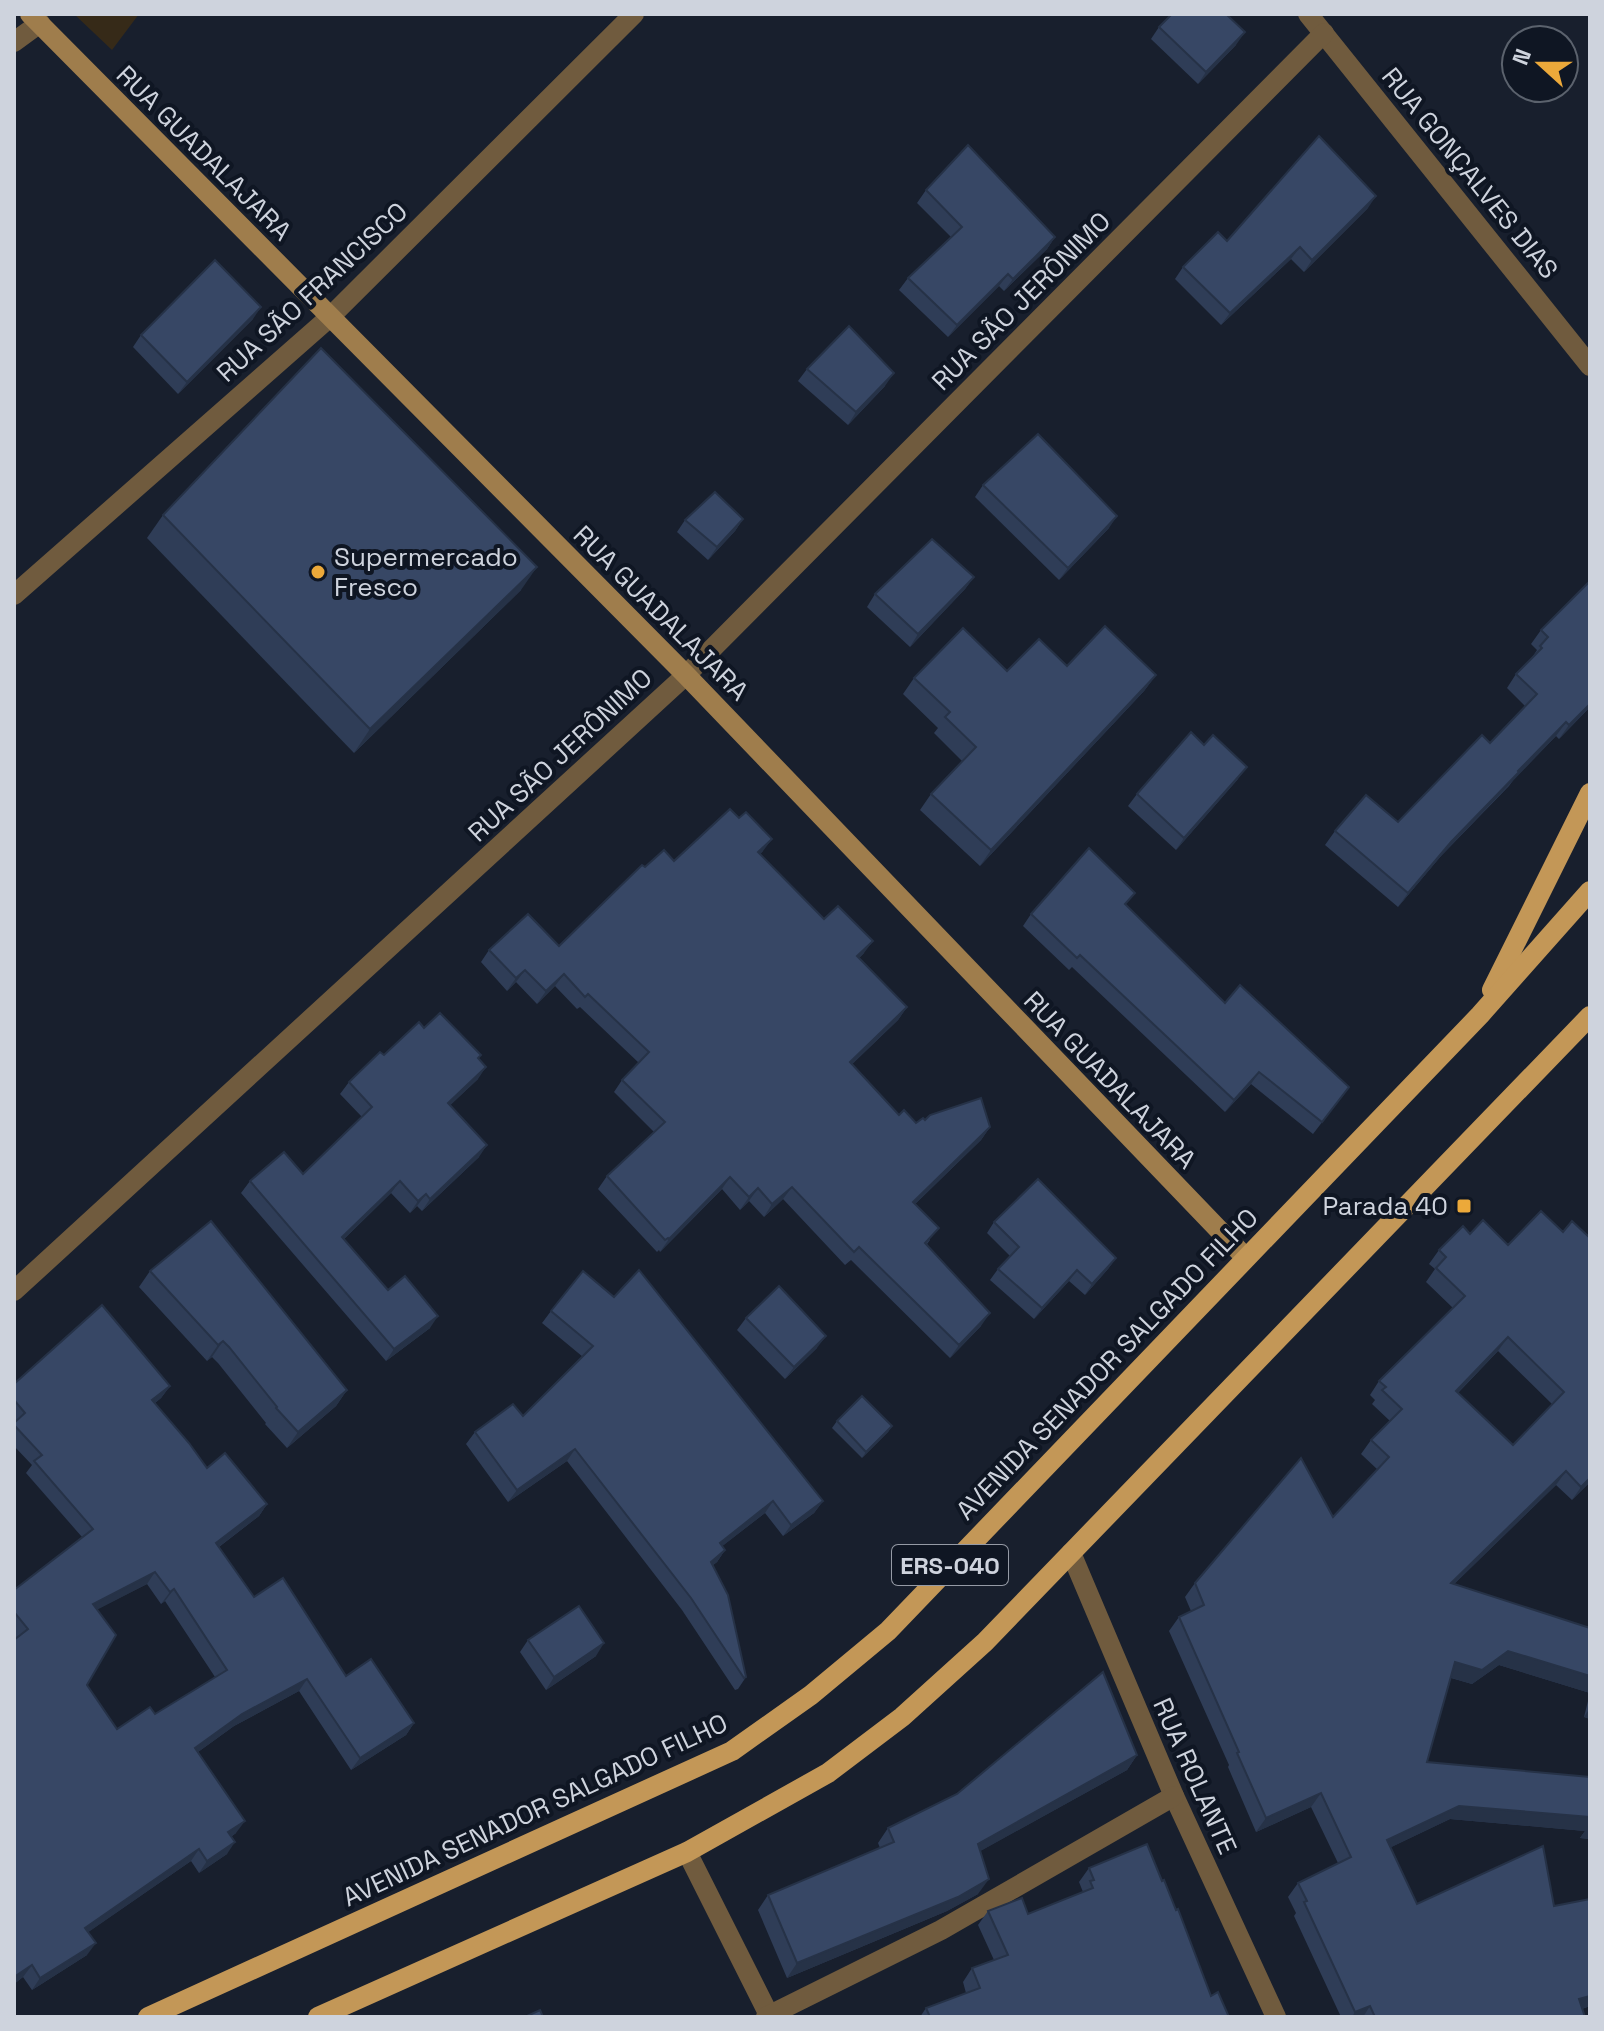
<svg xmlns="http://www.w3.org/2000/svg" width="1604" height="2031" font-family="'Space Grotesk',sans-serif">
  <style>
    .green { fill: #362a18 }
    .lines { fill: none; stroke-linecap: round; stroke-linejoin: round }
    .street { stroke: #705b3e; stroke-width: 20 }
    .secondary { stroke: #9f7d4c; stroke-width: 20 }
    .primary { stroke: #c39757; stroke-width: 20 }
    .wall { fill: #2f3d57; fill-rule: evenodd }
    .shaded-wall { fill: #263247 }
    .building { fill: #374765; stroke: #263247; stroke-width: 2; fill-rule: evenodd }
    .poi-dot { fill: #eca93a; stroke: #0f1623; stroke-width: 3 }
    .labels { text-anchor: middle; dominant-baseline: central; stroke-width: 8; stroke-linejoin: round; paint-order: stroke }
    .shield { fill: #0f1623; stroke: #959aa5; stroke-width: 2 }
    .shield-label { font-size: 24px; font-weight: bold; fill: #ced3dd }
    .street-label { font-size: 26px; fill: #ced3dd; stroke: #0f1623 }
    .poi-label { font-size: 26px; fill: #ced3dd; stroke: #0f1623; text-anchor: start }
  </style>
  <rect width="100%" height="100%" fill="#181f2d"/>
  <polygon class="green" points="74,14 139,14 112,50"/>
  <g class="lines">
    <g class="street">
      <polyline points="1308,14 1590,366"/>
      <polyline points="14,42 40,23"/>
      <polyline points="14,595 330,317 634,14"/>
      <polyline points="14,1291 686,675 1324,33"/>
      <polyline points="1071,1553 1174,1796 1276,2017"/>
      <polyline points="687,1852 770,2017"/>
      <polyline points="766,2017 941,1930 1174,1796"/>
    </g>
    <polyline class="secondary" points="30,14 686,675 1245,1257"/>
    <g class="primary">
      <polyline points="1492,990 1590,793"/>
      <polyline points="148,2017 732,1751 811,1695 888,1631 1480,1015 1590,891"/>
      <polyline points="318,2017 687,1852 828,1773 902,1717 985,1642 1590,1016"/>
    </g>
  </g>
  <g class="wall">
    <polygon points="1159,27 1236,45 1198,84 1151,39"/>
    <polygon points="926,190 1055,237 1047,249 1004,291 999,286 948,337 899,290 908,278 951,237 917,203"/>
    <polygon points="1368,208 1304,272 1291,259 1221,325 1175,279 1183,267"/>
    <polygon points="253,319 178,394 133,347 141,335"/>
    <polygon points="807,369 885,386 848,425 798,381"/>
    <polygon points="983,485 1109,528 1059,580 975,497"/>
    <polygon points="163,515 521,590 354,753 147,538"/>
    <polygon points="743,519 735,531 708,560 677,532 685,520"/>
    <polygon points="974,577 965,589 910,647 867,607 875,594"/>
    <polygon points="1590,581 1590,707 1559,739 1556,736 1514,779 1509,786 1441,856 1398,907 1325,845 1335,831 1398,822 1490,743 1525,706 1507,688 1516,674 1531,659 1537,650 1531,644 1541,630"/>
    <polygon points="1067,666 1156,675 1144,691 980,866 920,810 931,794 962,761 934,733 938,728 903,694 914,678"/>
    <polygon points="1238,779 1176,850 1128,806 1137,794"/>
    <polygon points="763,851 760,854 824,919 864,953 859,958 907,1007 898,1020 852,1064 899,1115 916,1123 925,1120 990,1127 981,1140 915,1204 930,1240 927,1244 981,1326 950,1358 851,1260 845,1265 783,1199 764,1217 749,1201 740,1210 722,1189 660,1252 659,1250 657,1252 598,1189 607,1176 654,1132 614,1092 622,1080 639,1063 580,1007 577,1009 555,986 537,1004 516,982 507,991 481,962 489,950 559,946 645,867 674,861"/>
    <polygon points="1126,906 1225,1003 1340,1099 1313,1134 1251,1084 1225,1112 1072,967 1069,970 1023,926 1031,914"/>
    <polygon points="424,1028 479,1059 478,1079 450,1105 479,1157 422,1211 417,1206 410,1213 391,1193 344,1239 388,1290 430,1328 386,1361 241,1193 250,1181 303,1174 362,1117 340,1094 349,1082"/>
    <polygon points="994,1222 1116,1258 1108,1269 1085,1295 1069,1281 1034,1319 990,1280 998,1269 1010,1256 987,1233"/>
    <path d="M1563,1232L1590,1238V1482L1572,1500L1556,1485L1454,1584L1590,1628V1719L1584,1717L1590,1693L1499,1665L1472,1684L1451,1678L1427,1762L1589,1777L1590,1768V1839L1580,1838L1585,1831L1450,1819L1391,1847L1417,1904L1554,1906L1590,1899V2006L1582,2009L1585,2017H1341L1294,1916L1296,1913L1288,1897L1298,1883L1338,1863L1311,1807L1256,1832L1228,1767L1229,1765L1169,1631L1179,1617L1191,1611L1185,1597L1195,1583L1333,1517L1378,1470L1361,1454L1371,1440L1390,1421L1372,1404L1375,1400L1370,1395L1379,1381L1453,1308L1426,1282L1435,1269L1429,1264L1439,1250L1470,1234L1508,1245ZM1498,1351L1552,1404L1513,1445L1458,1393Z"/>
    <polygon points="150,1271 347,1390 336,1406 287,1448 265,1424 266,1423 218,1363 212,1357 207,1361 139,1287"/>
    <polygon points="551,1311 823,1501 814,1513 783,1536 765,1513 722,1546 725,1550 717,1562 713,1565 746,1677 738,1689 735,1690 682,1610 567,1461 508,1502 466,1444 475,1432 523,1416 583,1357 542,1323"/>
    <polygon points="746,1318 817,1348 785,1379 737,1330"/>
    <path d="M14,1384L170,1386L161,1398L155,1403L207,1468L267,1504L259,1516L219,1547L254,1597L346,1676L414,1723L406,1735L351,1770L299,1691L234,1726L198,1752L236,1833L232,1836L227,1854L199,1873L191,1861L88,1932L87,1955L32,1990L23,1977L14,1984V1640L17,1638L14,1634V1590L82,1537L26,1473L32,1465L14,1446ZM147,1584L161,1604L165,1601L215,1677L155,1714L117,1729L87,1685L97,1609Z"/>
    <polygon points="837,1421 892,1426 888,1432 862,1458 832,1428"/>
    <polygon points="528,1640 596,1656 546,1690 520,1652"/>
    <polygon points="1137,1755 1127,1770 980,1851 978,1894 947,1911 787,1978 758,1910 768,1895 880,1848 878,1843 888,1828"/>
    <polygon points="1089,1868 1162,1881 1211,1996 1229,2017 920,2017 926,2008 966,1993 963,1982 972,1968 994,1960 978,1925 988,1911 1028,1914 1083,1892 1079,1882"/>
  </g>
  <g class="shaded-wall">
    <polygon points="1245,32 1236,45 1198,84 1206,72"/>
    <polygon points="1376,196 1368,208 1304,272 1312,260"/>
    <polygon points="1055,237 1047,249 1004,291 1013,279"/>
    <polygon points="1300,247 1291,259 1221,325 1230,313"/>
    <polygon points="1008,274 999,286 948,337 957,325"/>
    <polygon points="261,307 253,319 178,394 187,382"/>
    <polygon points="894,373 885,386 848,425 856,412"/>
    <polygon points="1117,516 1109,528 1059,580 1068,568"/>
    <polygon points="743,519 735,531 708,560 717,547"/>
    <polygon points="537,567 521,590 354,753 370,729"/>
    <polygon points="974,577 965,589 910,647 918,634"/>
    <polygon points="1156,675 1144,691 980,866 991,850"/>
    <polygon points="1590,704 1590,707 1559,739 1569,725"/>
    <polygon points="1566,722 1556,736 1441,856 1398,907 1408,893 1451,842"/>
    <polygon points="1247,767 1238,779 1176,850 1184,838"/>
    <polygon points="772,839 763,851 749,864 758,852"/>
    <polygon points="873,941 864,953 848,969 857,956"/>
    <polygon points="525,970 516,982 507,991 516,978"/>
    <polygon points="564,974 555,986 537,1004 546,991"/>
    <polygon points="907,1007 898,1020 841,1075 850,1062"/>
    <polygon points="486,1067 478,1079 440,1115 448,1103"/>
    <polygon points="1259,1072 1251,1084 1225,1112 1234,1100"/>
    <polygon points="990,1127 981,1140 904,1215 913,1202"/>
    <polygon points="487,1145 479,1157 422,1211 430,1199"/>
    <polygon points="730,1177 722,1189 660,1252 669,1239"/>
    <polygon points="400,1181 391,1193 334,1249 342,1237"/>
    <polygon points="792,1187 783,1199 764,1217 772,1204"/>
    <polygon points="758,1188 749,1201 740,1210 749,1197"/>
    <polygon points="426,1194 417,1206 410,1213 418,1201"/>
    <polygon points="1116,1258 1108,1269 1085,1295 1092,1284"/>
    <polygon points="1077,1270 1069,1281 1034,1319 1042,1308"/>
    <polygon points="990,1313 981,1326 950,1358 959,1345"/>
    <polygon points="438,1316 430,1328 386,1361 394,1349"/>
    <polygon points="826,1336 817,1348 785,1379 794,1367"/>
    <polygon points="1508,1337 1498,1351 1446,1405 1456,1391"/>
    <polygon points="223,1341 212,1357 207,1361 218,1345"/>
    <polygon points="170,1386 161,1398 144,1412 152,1400"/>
    <polygon points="347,1390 336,1406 287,1448 298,1432"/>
    <polygon points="892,1426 888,1432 862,1458 866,1452"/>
    <polygon points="575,1449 567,1461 508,1502 517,1490"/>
    <polygon points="1566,1471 1556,1485 1441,1597 1451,1583"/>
    <polygon points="1590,1478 1590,1482 1572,1500 1581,1487"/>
    <polygon points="773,1501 765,1513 711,1555 720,1543"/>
    <polygon points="823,1501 814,1513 783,1536 791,1525"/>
    <polygon points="267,1504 259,1516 208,1555 216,1543"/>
    <polygon points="725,1550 717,1562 702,1574 711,1562"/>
    <polygon points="155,1572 147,1584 85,1616 93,1604"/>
    <polygon points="174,1589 165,1601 161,1604 170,1592"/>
    <polygon points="604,1643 596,1656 546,1690 554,1677"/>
    <polygon points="1508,1651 1590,1676 1590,1693 1499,1665 1472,1684 1445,1676 1455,1662"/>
    <polygon points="307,1679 299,1691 234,1726 187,1760 195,1748 242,1714"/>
    <polygon points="1590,1708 1590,1719 1584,1717"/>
    <polygon points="414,1723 406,1735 351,1770 360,1758"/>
    <polygon points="1137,1755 1127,1770 968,1858 978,1844"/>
    <polygon points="1321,1793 1311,1807 1256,1832 1266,1818"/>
    <polygon points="1459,1806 1590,1817 1590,1839 1580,1838 1585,1831 1450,1819 1377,1854 1387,1840"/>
    <polygon points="245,1821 236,1833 220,1844 228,1832"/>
    <polygon points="235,1842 227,1854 199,1873 207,1861"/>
    <polygon points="199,1849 191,1861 77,1940 85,1928"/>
    <polygon points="989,1879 978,1894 947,1911 787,1978 797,1963"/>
    <polygon points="96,1943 87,1955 32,1990 40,1978"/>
    <polygon points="32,1965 23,1977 14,1984 14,1977"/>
    <polygon points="1590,1996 1590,2006 1569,2013 1579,1999"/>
    <polygon points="1370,2006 1363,2017 1352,2017 1355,2012"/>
  </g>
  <g class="building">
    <polygon points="1172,14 1226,14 1245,32 1206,72 1159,27"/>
    <polygon points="1319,136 1376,196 1312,260 1300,247 1230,313 1183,267 1218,232 1227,241"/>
    <polygon points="968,145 1055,237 1013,279 1008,274 957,325 908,278 962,227 926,190"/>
    <polygon points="215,260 261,307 187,382 141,335"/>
    <polygon points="849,326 894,373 856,412 807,369"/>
    <polygon points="321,348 537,567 370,729 163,515"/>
    <polygon points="1038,434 1117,516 1068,568 983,485"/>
    <polygon points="715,492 743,519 717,547 685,520"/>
    <polygon points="932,539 974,577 918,634 875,594"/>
    <polygon points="1590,581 1590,704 1569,725 1566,722 1518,771 1519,772 1451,842 1408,893 1335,831 1366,795 1398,822 1482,735 1490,743 1537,694 1516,674 1542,648 1540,646 1548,637 1541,630"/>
    <polygon points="1105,626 1156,675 991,850 931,794 976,747 945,717 950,712 914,678 963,628 1007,671 1039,639 1067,666"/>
    <polygon points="1191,732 1204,745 1213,735 1247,767 1184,838 1137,794"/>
    <polygon points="730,809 739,818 746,812 772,839 758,852 824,919 838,906 873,941 857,956 907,1007 850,1062 899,1115 904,1110 916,1123 923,1118 925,1120 930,1115 981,1098 990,1127 913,1202 939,1228 925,1243 990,1313 959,1345 859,1247 854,1252 792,1187 772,1204 758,1188 749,1197 730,1177 669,1239 668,1238 665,1240 607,1176 665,1122 622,1080 649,1052 588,994 585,997 564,974 546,991 525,970 516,978 489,950 528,914 559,946 642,865 645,867 664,850 674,861"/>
    <polygon points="1089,848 1135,893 1125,904 1225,1003 1240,985 1349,1087 1322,1122 1259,1072 1234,1100 1080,955 1077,958 1031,914"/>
    <polygon points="440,1013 481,1055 478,1058 486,1067 448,1103 487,1145 430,1199 426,1194 418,1201 400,1181 342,1237 388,1290 405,1276 438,1316 394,1349 250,1181 284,1152 303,1174 372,1107 349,1082 380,1052 384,1055 419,1022 424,1028"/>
    <polygon points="1038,1179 1116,1258 1092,1284 1077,1270 1042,1308 998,1269 1019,1247 994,1222"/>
    <path d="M1541,1211L1563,1232L1572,1221L1590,1238V1478L1581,1487L1566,1471L1451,1583L1590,1628V1676L1508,1651L1482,1670L1455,1662L1427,1762L1590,1777V1817L1459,1806L1387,1840L1417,1904L1543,1846L1554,1906L1590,1899V1996L1579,1999L1585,2017H1375L1370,2006L1355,2012L1304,1902L1307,1901L1298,1883L1351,1857L1321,1793L1266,1818L1237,1753L1239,1752L1179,1617L1204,1605L1195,1583L1301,1458L1333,1517L1389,1457L1371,1440L1402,1409L1382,1390L1386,1387L1379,1381L1465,1296L1436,1268L1446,1257L1439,1250L1463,1226L1470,1234L1483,1220L1508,1245ZM1508,1337L1564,1392L1513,1445L1456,1391Z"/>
    <polygon points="211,1221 347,1390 298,1432 276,1408 277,1407 229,1347 223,1341 218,1345 150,1271"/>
    <polygon points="639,1270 823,1501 791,1525 773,1501 720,1543 725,1550 711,1562 728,1595 746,1677 744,1678 691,1598 575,1449 517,1490 475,1432 513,1404 523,1416 593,1346 551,1311 583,1271 614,1297"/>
    <polygon points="779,1286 826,1336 794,1367 746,1318"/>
    <path d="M102,1305L170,1386L152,1400L189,1443L207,1468L225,1453L267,1504L216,1543L254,1597L283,1578L346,1676L371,1659L414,1723L360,1758L307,1679L242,1714L195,1748L245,1821L228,1832L235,1842L207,1861L199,1849L85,1928L96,1943L40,1978L32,1965L14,1977V1640L28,1629L14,1612V1590L93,1529L34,1461L42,1455L14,1425V1423L25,1413L14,1400V1384ZM155,1572L170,1592L174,1589L227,1670L155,1714L150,1707L117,1729L87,1685L116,1635L93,1604Z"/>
    <polygon points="862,1396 892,1426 866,1452 837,1421"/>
    <polygon points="579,1606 604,1643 554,1677 528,1640"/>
    <polygon points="1103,1672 1137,1755 978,1844 989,1879 958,1897 797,1963 768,1895 894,1842 888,1828 957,1794"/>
    <polygon points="1147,1844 1162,1881 1164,1880 1176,1910 1178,1909 1211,1996 1218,1992 1229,2017 930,2017 926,2008 980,1988 972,1968 1008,1955 988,1911 1022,1898 1028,1914 1093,1888 1090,1881 1094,1880 1089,1868"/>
    <polygon points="540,2010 543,2017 525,2017"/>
  </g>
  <g class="poi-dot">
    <circle cx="318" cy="572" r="8"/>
    <rect x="1456" y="1198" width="16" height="16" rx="4"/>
  </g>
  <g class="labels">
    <rect class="shield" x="892" y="1545" width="116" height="40" rx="6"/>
    <g class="shield-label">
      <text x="950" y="1565">ERS-040</text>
    </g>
    <g class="street-label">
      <text transform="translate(204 153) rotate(45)">RUA GUADALAJARA</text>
      <text transform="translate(1470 173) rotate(51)">RUA GONÇALVES DIAS</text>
      <text transform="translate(312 292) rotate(-43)">RUA SÃO FRANCISCO</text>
      <text transform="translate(1021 301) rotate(-45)">RUA SÃO JERÔNIMO</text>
      <text transform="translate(661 613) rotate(45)">RUA GUADALAJARA</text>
      <text transform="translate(560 755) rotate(-43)">RUA SÃO JERÔNIMO</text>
      <text transform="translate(1110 1080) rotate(46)">RUA GUADALAJARA</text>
      <text transform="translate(1107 1364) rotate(-46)">AVENIDA SENADOR SALGADO FILHO</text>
      <text transform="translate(1195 1776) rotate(66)">RUA ROLANTE</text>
      <text transform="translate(535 1810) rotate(-25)">AVENIDA SENADOR SALGADO FILHO</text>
    </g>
    <g class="poi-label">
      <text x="334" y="557">Supermercado<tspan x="334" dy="30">Fresco</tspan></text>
      <text x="1448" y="1206" text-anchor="end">Parada 40</text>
    </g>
  </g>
  <rect width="1604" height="2031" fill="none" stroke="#ced3dd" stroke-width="32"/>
  <g transform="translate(1540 64) rotate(291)"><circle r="38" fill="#0f1623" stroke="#5b626d" stroke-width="2"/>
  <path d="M0-6L14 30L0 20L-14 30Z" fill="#eca93a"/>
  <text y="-12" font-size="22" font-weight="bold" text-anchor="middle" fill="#ced3dd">N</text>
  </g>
</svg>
